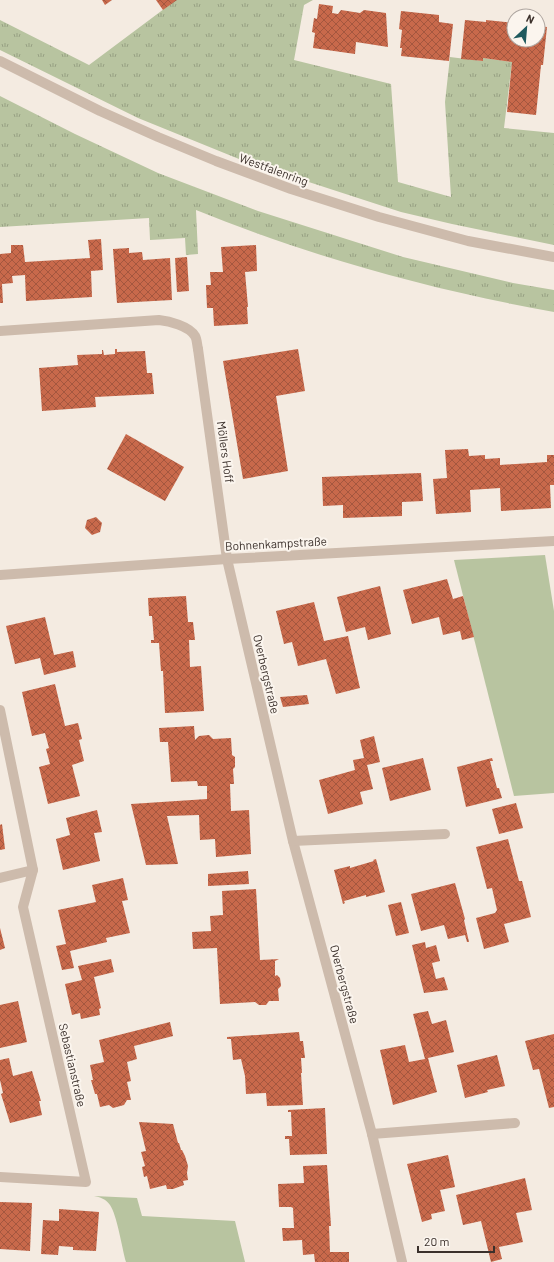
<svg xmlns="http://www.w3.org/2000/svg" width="554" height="1262" font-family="Barlow,sans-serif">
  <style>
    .grass { fill: url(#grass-tufts) }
    .park { fill: #b8c4a0 }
    .building { fill: url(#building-cross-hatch) }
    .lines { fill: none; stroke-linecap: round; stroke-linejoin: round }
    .service { stroke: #cdbbac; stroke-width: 10 }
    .minor { stroke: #cdbbac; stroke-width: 10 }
    .tertiary { stroke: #cdbbac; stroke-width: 10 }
    .labels { text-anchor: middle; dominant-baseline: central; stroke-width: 4; stroke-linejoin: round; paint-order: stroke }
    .street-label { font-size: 12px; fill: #3b302b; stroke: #fbf5ee }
  </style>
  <defs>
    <pattern id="grass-tufts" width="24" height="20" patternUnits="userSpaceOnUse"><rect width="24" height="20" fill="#b8c4a0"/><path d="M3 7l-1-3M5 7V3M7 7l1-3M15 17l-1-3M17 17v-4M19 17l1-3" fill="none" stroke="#97a083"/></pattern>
    <pattern id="building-cross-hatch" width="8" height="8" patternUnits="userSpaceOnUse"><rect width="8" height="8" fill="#c8694b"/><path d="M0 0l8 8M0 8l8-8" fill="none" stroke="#a4573f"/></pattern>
  </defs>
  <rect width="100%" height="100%" fill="#f4ebe1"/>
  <g class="grass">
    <polygon points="176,0 313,0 304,5 294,60 391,84 398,182 451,197 445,102 450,57 482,61 483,58 512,62 504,128 554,133 554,245 452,224 401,212 278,172 239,159 138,118 0,50 0,20 89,65"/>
    <path d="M0,96L75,134L158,173L258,211L403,257L513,283L554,290V312C432,290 311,257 196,210L198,254L186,255L185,238L150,240L149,218L0,227Z"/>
  </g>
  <g class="park">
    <polygon points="545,555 554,611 554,793 514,796 454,560"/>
    <path d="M94,1196L137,1198L142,1216L235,1221L245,1262H126C122,1248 117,1215 110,1205C106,1199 100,1197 94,1196Z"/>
  </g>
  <g class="building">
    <polygon points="102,0 112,0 105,5"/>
    <polygon points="156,0 177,0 163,10"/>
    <polygon points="319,4 333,6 332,13 338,14 341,10 360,13 364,10 386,13 388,47 356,42 355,54 313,48 315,33 312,32 314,18 317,19"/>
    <polygon points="401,11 439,15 439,22 453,24 449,61 401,56 402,48 400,48 402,30 399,29"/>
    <polygon points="465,20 486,22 486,20 514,23 514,40 538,40 538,26 547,27 543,65 541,65 536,115 507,112 512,62 483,58 483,61 461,59"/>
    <polygon points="101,239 103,270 91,271 92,297 26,301 25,275 12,276 13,283 2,284 3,303 0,303 0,254 11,253 11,245 23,245 25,262 90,258 88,240"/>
    <polygon points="256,245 257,271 245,272 248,307 247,307 248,324 214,326 213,308 207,308 206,285 211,285 210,272 223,272 221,247"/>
    <polygon points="129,248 129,253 142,252 143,260 170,258 172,300 117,303 113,249"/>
    <polygon points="187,257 189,291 177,292 175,258"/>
    <polygon points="115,349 117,349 117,352 145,351 147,373 152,373 154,394 95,397 96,407 42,411 39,368 78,365 77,355 102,354 102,350 103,350 104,355 115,354"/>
    <polygon points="298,349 305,391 276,396 288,471 243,479 223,361"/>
    <polygon points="126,434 184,467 165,501 107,469"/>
    <polygon points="468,449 469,456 485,455 485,459 500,458 500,465 547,462 547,455 554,455 554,485 550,485 551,508 501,511 500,488 470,490 471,512 436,514 433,479 447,478 445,450"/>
    <polygon points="421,473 423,501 402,502 402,516 343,518 343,505 323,506 322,477"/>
    <polygon points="96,517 102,523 100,532 92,535 85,528 87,520"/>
    <polygon points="447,579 453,599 463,596 474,637 462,640 460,631 443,635 439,617 412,624 403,590"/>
    <polygon points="380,586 391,634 368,640 365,627 346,632 337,597"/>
    <polygon points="186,596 188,622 193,622 195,640 189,640 190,667 201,666 204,711 165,713 163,671 161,671 159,643 151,643 151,640 154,640 152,616 149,616 148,598"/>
    <polygon points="314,602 324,641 348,636 360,688 336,694 326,659 298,666 292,642 284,644 276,611"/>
    <polygon points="45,617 54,655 73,651 76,667 44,675 40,658 15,664 6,626"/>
    <polygon points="55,684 65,726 78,723 82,739 79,740 84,761 72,765 80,796 48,804 39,767 50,764 46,749 49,748 45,733 32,736 22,692"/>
    <polygon points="307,695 309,704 283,707 280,697"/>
    <polygon points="194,726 195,740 199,736 209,735 213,739 231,738 232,755 235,757 235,767 233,769 234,784 230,784 231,811 249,810 251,854 216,857 215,839 200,840 199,815 167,816 178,864 146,865 131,804 207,799 207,786 198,786 197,781 171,782 168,742 160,742 159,728"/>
    <polygon points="374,736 380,762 367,765 373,789 360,792 363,804 328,814 319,780 355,770 353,760 364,758 360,740"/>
    <polygon points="423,758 431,790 390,801 382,768"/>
    <polygon points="492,758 493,761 490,761 497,788 499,788 502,798 466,807 457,767"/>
    <polygon points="516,803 523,828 499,834 492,809"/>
    <polygon points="97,810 102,832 94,833 100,861 63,870 56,839 70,835 66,818"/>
    <polygon points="2,824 5,849 0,850 0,825"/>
    <polygon points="508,839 519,881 522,881 531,917 504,924 509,942 484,949 476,918 495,913 497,910 492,888 487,889 476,847"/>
    <polygon points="376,859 385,892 366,897 366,895 344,901 345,903 343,904 334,870 350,866 350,868 374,861 373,860"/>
    <polygon points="248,871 249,884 208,886 208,874"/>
    <polygon points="123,878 128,900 122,901 130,933 106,938 107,942 70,951 74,968 62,970 56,946 66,944 58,910 96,902 92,885"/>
    <polygon points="455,883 465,919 464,920 469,942 467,942 465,935 448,939 444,925 421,931 411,894"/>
    <polygon points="256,889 260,960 279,959 275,961 275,976 277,975 280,978 281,986 278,989 279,1001 269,1001 266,1005 259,1005 255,1002 220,1004 217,948 193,949 192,932 211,931 210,916 223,915 222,891"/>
    <polygon points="401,902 409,933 396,936 388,905"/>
    <polygon points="0,928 5,948 0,950"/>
    <polygon points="425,942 426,948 436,945 440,961 432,963 436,979 444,977 448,990 424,993 412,945"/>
    <polygon points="111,959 114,972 94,977 101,1008 99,1009 100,1015 81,1019 80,1013 72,1015 65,984 82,980 78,966"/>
    <polygon points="18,1001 27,1042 0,1048 0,1005"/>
    <polygon points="428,1011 432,1024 446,1020 454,1052 428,1058 437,1092 393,1105 380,1050 405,1045 409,1062 425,1059 413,1014"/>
    <polygon points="170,1022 173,1036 134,1046 137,1059 127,1062 131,1081 127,1082 131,1100 127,1100 124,1105 113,1108 109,1105 100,1107 97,1094 95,1094 91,1080 93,1080 90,1065 104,1062 99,1040"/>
    <polygon points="299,1032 300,1041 303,1041 305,1058 301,1058 302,1073 301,1073 303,1105 267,1106 266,1093 246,1094 245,1076 241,1059 233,1060 231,1039 227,1039 227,1037"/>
    <polygon points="554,1034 554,1107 549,1108 539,1069 533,1070 525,1041"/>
    <polygon points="497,1055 505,1086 487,1090 488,1092 465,1098 457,1065"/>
    <polygon points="9,1058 13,1076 32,1071 41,1101 39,1101 42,1115 10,1123 1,1094 3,1093 0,1080 0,1060"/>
    <polygon points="325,1108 327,1154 290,1155 289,1139 285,1139 285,1136 292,1136 291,1112 288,1112 288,1110"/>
    <polygon points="139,1122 173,1124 178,1143 179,1143 181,1150 182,1150 185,1156 188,1166 187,1173 188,1180 183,1181 184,1185 173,1189 167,1189 166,1185 150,1189 147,1176 144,1177 142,1167 145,1166 141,1152 146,1151"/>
    <polygon points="448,1155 455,1187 440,1190 445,1211 431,1214 432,1219 422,1222 407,1164"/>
    <polygon points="327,1165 331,1226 329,1226 330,1252 349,1252 349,1262 315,1262 314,1254 303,1255 302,1240 283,1241 282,1228 294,1228 293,1208 291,1207 279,1207 278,1184 304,1183 303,1166"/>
    <polygon points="525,1178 532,1210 516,1213 523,1242 499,1247 502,1259 491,1262 481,1221 463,1225 456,1195"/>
    <polygon points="0,1202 32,1203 30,1251 0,1249"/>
    <polygon points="59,1209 99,1212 96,1251 73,1250 73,1247 59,1246 58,1255 41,1254 43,1220 59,1221"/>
  </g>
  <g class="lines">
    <path class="service" d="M0,331L159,320C169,321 189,326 195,336C197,339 197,345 198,349"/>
    <g class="minor">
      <polyline points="198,349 227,559 293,841 372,1134 402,1262"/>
      <polyline points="0,575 227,559 554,541"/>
      <polyline points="0,710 33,870 23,907 86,1182 0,1177"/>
      <polyline points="293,841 445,834"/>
      <polyline points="0,878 33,870"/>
      <polyline points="372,1134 515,1123"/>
    </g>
    <polyline class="tertiary" points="0,61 100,111 158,137 216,161 291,189 379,217 468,241 554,257"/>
  </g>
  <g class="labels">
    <g class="street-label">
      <text transform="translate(274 169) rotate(20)">Westfalenring</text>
      <text transform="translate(226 452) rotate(82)">Möllers Hoff</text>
      <text transform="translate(276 543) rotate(-3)">Bohnenkampstraße</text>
      <text transform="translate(267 674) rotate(77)">Overbergstraße</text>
      <text transform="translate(345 984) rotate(75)">Overbergstraße</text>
      <text transform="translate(73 1065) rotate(77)">Sebastianstraße</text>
    </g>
  </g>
  <g transform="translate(526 28) rotate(26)"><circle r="19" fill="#fbf5ee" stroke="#aea6a0"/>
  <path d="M0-3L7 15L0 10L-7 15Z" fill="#1f5a5e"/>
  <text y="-6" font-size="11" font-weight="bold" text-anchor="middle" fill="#3b302b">N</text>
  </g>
  <path d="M418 1246v6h76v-6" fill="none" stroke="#3b302b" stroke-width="2"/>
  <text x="424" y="1246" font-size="12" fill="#3b302b" stroke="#fbf5ee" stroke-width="3" paint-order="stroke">20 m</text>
</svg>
